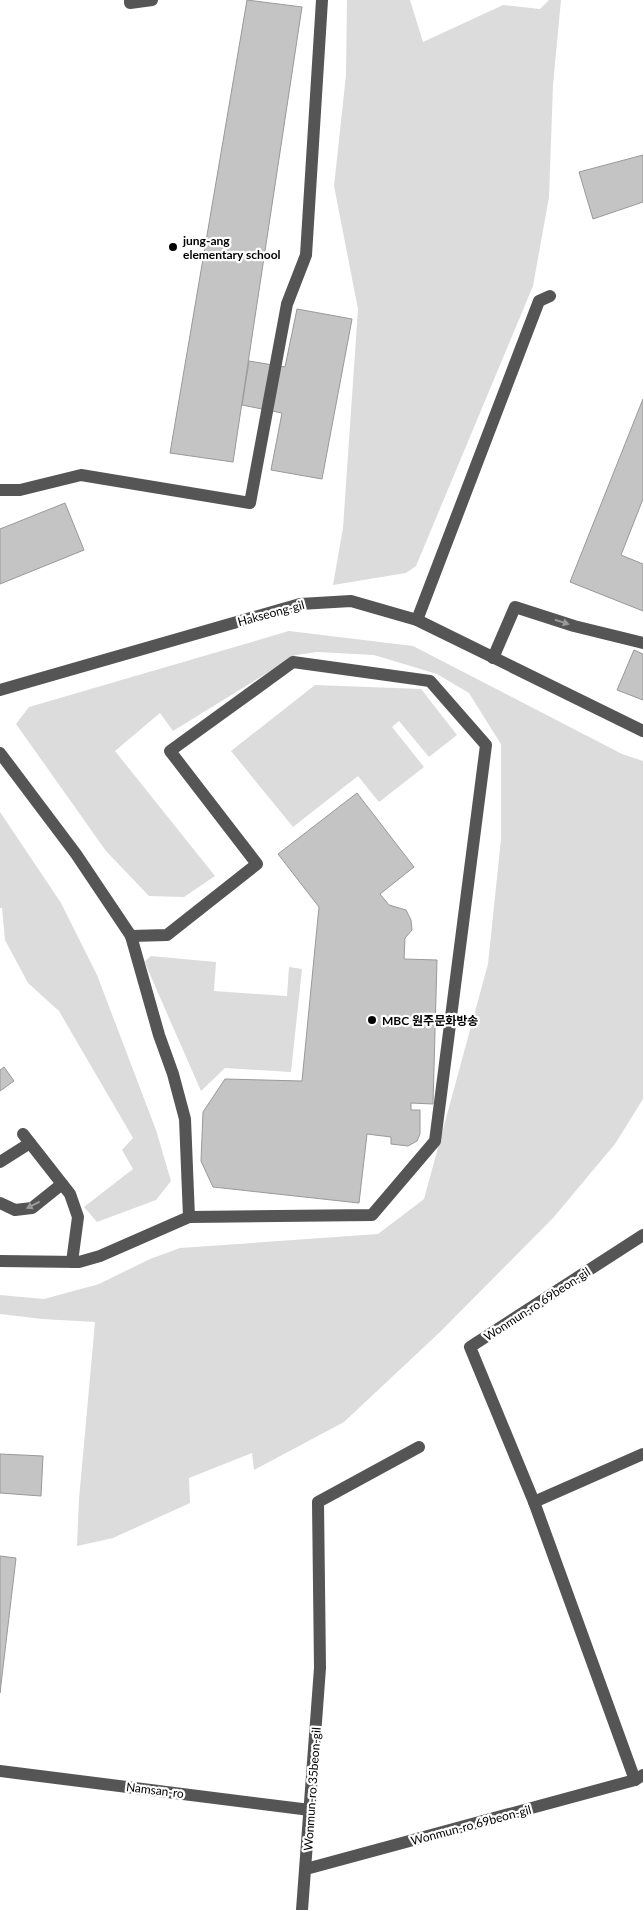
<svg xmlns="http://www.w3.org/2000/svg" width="643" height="1910" font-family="Lato,'Noto Sans KR',sans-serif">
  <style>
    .green { fill: #dcdcdc }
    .building { fill: #c4c4c4; stroke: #999 }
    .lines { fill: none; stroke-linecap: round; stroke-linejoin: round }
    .minor { stroke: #555; stroke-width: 12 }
    .oneway { fill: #999 }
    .poi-dot { fill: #000; stroke: #fff; stroke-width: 2 }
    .labels { text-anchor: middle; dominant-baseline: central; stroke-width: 4.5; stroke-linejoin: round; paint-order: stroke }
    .poi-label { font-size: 12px; font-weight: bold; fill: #000; stroke: #fff; text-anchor: start }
    .street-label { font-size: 12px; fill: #000; stroke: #fff }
  </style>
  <rect width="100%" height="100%" fill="#fff"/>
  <g class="green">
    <polygon points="347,0 410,0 423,42 503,5 540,9 549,0 561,0 553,85 549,197 533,286 416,566 406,573 333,585 343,528 358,309 334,186 346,75"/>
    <polygon points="289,631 413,646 622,754 643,761 643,1099 615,1144 553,1218 440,1332 344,1422 254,1470 252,1453 189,1478 190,1503 113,1538 77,1546 79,1499 95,1322 42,1319 0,1314 0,1295 44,1299 99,1284 150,1259 180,1248 378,1234 424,1199 488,964 501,839 501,744 487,722 469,693 437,674 374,655 317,652 296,655 173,731 160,713 115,751 215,876 184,897 149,896 106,851 16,724 29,707"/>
    <polygon points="315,685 421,689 457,735 429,757 399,721 392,727 424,767 379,802 358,776 293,827 231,751"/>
    <polygon points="0,812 61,903 97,975 156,1130 171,1181 156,1200 97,1222 84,1207 133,1169 122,1150 133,1138 59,1011 28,983 5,940 2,908 0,908"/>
    <polygon points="151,956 216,962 214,991 287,996 289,967 302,969 291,1072 225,1068 201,1091 148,970 145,961"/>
  </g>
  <g class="building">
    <polygon points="247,0 302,7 233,462 170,453"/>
    <polygon points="643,155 643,202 593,219 579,172"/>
    <polygon points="297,309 352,319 322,479 271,470 282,413 242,405 249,361 285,367"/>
    <polygon points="643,399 643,499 621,555 643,564 643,611 570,582"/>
    <polygon points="65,503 84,550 0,584 0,529"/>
    <polygon points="634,650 643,654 643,700 617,690"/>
    <polygon points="357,793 414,867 380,894 389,905 406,910 411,920 412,930 405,938 404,959 437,960 433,1104 411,1103 411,1110 420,1110 420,1134 417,1141 408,1146 391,1144 391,1137 367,1134 359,1203 213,1187 201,1161 203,1112 225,1079 302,1081 319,907 278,854"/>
    <polygon points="4,1067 14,1081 0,1091 0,1070"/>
    <polygon points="0,1454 43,1456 41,1496 0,1493"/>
    <polygon points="0,1556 16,1558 0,1693"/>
  </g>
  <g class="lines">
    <g class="minor">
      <polyline points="130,0 130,3 152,0"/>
      <polyline points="0,490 20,490 81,475 250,503 287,304 306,255 322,0"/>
      <polyline points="417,620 539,301 550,296"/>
      <polyline points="493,658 515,607 574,626 643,643"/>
      <polyline points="0,690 300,604 351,601 417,620 643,731"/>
      <polyline points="0,753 76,854 131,936 159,1035 173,1074 185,1119 189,1217"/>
      <polyline points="23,1134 70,1194 78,1217 72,1262"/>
      <polyline points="0,1162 30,1143"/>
      <polyline points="0,1203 15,1210 32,1208 62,1184"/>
      <polyline points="0,1261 79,1262 100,1256 189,1217 372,1215 435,1141 486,745 430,681 293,662 170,751 257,864 167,935 131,936"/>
      <polyline points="534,1502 643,1454"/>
      <polyline points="0,1771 310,1810"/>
      <polyline points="635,1780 534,1502 470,1347 643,1235"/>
      <polyline points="306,1869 635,1780 643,1775"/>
      <polyline points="302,1910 320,1668 318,1502 419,1447"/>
    </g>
  </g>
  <defs><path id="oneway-solid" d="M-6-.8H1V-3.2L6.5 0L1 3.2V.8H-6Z" transform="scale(1.25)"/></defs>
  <g class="oneway">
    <use href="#oneway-solid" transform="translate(562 622) rotate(17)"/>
    <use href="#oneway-solid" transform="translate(33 1205) rotate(153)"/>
  </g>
  <g class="poi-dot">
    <circle cx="173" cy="247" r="5"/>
    <circle cx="372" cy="1020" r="5"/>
  </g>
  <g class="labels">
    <g class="poi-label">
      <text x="183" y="240">jung-ang<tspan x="183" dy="14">elementary school</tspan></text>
      <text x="382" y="1020">MBC 원주문화방송</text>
    </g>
    <g class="street-label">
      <text transform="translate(271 613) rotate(-15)">Hakseong-gil</text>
      <text transform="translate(537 1304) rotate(-33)">Wonmun-ro 69beon-gil</text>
      <text transform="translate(312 1789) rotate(-86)">Wonmun-ro 35beon-gil</text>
      <text transform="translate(155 1790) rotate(7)">Namsan-ro</text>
      <text transform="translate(471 1825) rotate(-15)">Wonmun-ro 69beon-gil</text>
    </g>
  </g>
</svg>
